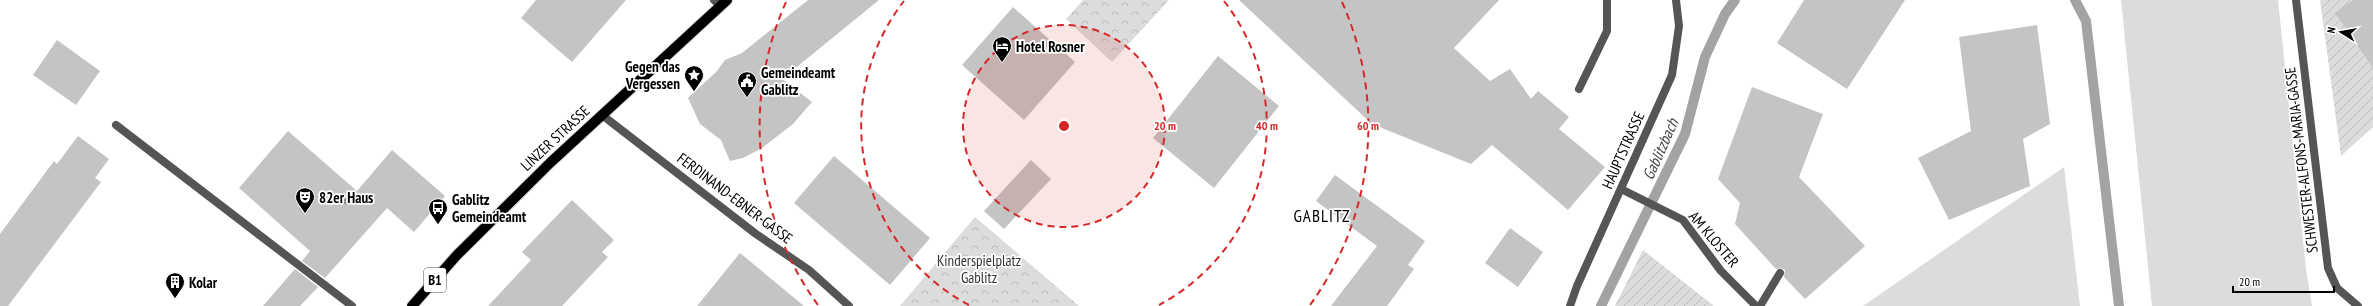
<svg xmlns="http://www.w3.org/2000/svg" width="2373" height="306" font-family="'PT Sans Narrow',sans-serif">
  <style>
    .grass { fill: #dcdcdc }
    .forest { fill: url(#forest-crowns) }
    .garden { fill: url(#garden-furrows) }
    .lines { fill: none; stroke-linecap: round; stroke-linejoin: round }
    .stream { stroke: #a3a3a3; stroke-width: 10 }
    .building { fill: #c4c4c4 }
    .primary-casing { stroke: #dbdbdb; stroke-width: 12 }
    .lane { stroke: #555; stroke-width: 8 }
    .street { stroke: #555; stroke-width: 8 }
    .primary { stroke: #000; stroke-width: 10 }
    .tree { fill: #8f8f8f }
    .ring { fill: none; stroke: #d62828; stroke-width: 2; stroke-dasharray: 7 5 }
    .labels { text-anchor: middle; dominant-baseline: central; stroke-width: 3.5; stroke-linejoin: round; paint-order: stroke }
    .shield { fill: #fff; stroke: #4c4c4c; stroke-width: 1 }
    .shield-label { font-size: 14px; font-weight: bold; fill: #000 }
    .poi-label { font-size: 15px; font-weight: bold; fill: #000; stroke: #fff; text-anchor: start }
    .street-label { font-size: 15px; fill: #000; stroke: #fff }
    .park-label { font-size: 15px; fill: #333; stroke: #fff }
    .water-label { font-size: 16px; font-style: italic; fill: #444; stroke: #fff }
    .quarter-label { font-size: 17px; letter-spacing: 1px; fill: #000; stroke: #fff }
    .centre { fill: #d62828; stroke: #fff; stroke-width: 2 }
    .ring-label { font-size: 12px; text-anchor: middle; font-weight: bold; fill: #d62828; stroke: #fff; stroke-width: 3.5; stroke-linejoin: round; paint-order: stroke }
  </style>
  <defs>
    <pattern id="forest-crowns" width="20" height="18" patternUnits="userSpaceOnUse"><rect width="20" height="18" fill="#dcdcdc"/><path d="M2 6a3 3 0 1 1 6 0M12 15a3 3 0 1 1 6 0" fill="none" stroke="#bbb"/></pattern>
    <pattern id="garden-furrows" width="10" height="10" patternUnits="userSpaceOnUse"><rect width="10" height="10" fill="#dcdcdc"/><path d="M-1 1l2-2M0 10L10 0M9 11l2-2" fill="none" stroke="#bbb"/></pattern>
  </defs>
  <rect width="100%" height="100%" fill="#fff"/>
  <g class="grass">
    <polygon points="2121,0 2278,0 2306,269 2312,306 2152,306"/>
    <polygon points="2064,167 2080,306 1863,306"/>
  </g>
  <g class="forest">
    <polygon points="1083,0 1169,0 1112,62 1066,19"/>
    <polygon points="975,217 1079,306 900,306"/>
  </g>
  <g class="garden">
    <polygon points="2320,0 2373,0 2373,127 2341,156"/>
    <polygon points="1643,250 1714,306 1615,306"/>
  </g>
  <g class="lines">
    <g class="stream">
      <polyline points="2075,0 2086,21 2119,306"/>
      <polyline points="1601,306 1685,134 1705,57 1725,14 1735,0"/>
    </g>
  </g>
  <g class="building">
    <polygon points="536,0 626,0 572,62 521,18"/>
    <polygon points="808,0 879,0 782,79 812,102 793,124 762,148 743,158 730,161 721,140 700,124 688,98 716,72 725,60 742,53"/>
    <polygon points="1239,0 1499,0 1454,48 1490,81 1510,69 1531,99 1538,91 1569,117 1559,129 1605,167 1568,210 1492,145 1471,164 1372,124"/>
    <polygon points="1804,0 1905,0 1847,89 1777,43"/>
    <polygon points="2353,0 2373,0 2373,68 2335,13"/>
    <polygon points="1013,7 1075,62 1024,120 962,65"/>
    <polygon points="2037,25 2050,124 2023,139 2030,186 1949,220 1918,158 1971,131 1959,37"/>
    <polygon points="57,40 100,71 76,105 33,75"/>
    <polygon points="1218,56 1279,106 1214,188 1153,138"/>
    <polygon points="1752,87 1823,114 1799,177 1865,246 1805,299 1784,277 1785,270 1780,268 1776,269 1735,224 1740,203 1718,179"/>
    <polygon points="288,131 357,191 392,150 445,196 414,232 387,208 325,278 302,261 310,251 239,188"/>
    <polygon points="78,136 109,159 95,178 101,182 8,306 0,306 0,234 54,161 57,164"/>
    <polygon points="834,156 930,238 890,285 794,203"/>
    <polygon points="1031,160 1051,179 1004,229 984,211"/>
    <polygon points="1335,175 1425,241 1408,265 1414,269 1387,306 1331,306 1377,246 1316,201"/>
    <polygon points="572,200 614,240 602,252 608,257 562,306 488,306 531,260 522,252"/>
    <polygon points="1510,228 1543,252 1518,287 1485,263"/>
    <polygon points="740,253 804,306 697,306"/>
    <polygon points="295,269 318,287 300,306 263,306"/>
  </g>
  <g class="lines">
    <g class="primary-casing">
      <polyline id="primary" points="412,306 457,255 551,162 727,0"/>
    </g>
    <g class="lane">
      <polyline points="1579,89 1607,31 1607,0"/>
      <polyline points="116,125 352,306"/>
      <polyline points="1760,306 1780,273"/>
    </g>
    <g class="street">
      <polyline points="714,0 720,6"/>
      <polyline points="2296,0 2328,268 2337,288 2358,306"/>
      <polyline points="602,115 756,234 809,270 849,306"/>
      <polyline points="1621,189 1683,220 1721,271 1756,306"/>
      <polyline points="1570,306 1577,286 1672,75 1679,26 1676,0"/>
    </g>
    <use href="#primary" class="primary"/>
  </g>
  <circle class="tree" cx="348" cy="199" r="6"/>
  <circle cx="1064" cy="126" r="101" fill="#d62828" fill-opacity=".12"/>
  <g class="ring">
    <circle cx="1064" cy="126" r="101"/>
    <path d="M969 305A203 203 0 0 1 904 1M1224 1A203 203 0 0 1 1159 305"/>
    <path d="M818 305A304 304 0 0 1 786 2M1342 2A304 304 0 0 1 1310 305"/>
  </g>
  <defs>
    <g id="hotel-pin" transform="scale(1)"><path d="M0 17L-7.5 6A9.5 9.5 0 1 1 7.5 6Z" fill="#000" stroke="#fff"/><path d="M-6-4.5h1.5V1H6V5H4.5V3h-9V5H-6ZM-4 0a1.8 1.8 0 1 1 3.6 0ZM.5 0V-2.5h3Q6-2.5 6 0Z" fill="#fff"/></g>
    <g id="sight-pin" transform="scale(1)"><path d="M0 17L-7.5 6A9.5 9.5 0 1 1 7.5 6Z" fill="#000" stroke="#fff"/><path d="M0-6L1.8-2.2L6-1.7L2.9 1.2L3.7 5.4L0 3.3L-3.7 5.4L-2.9 1.2L-6-1.7L-1.8-2.2Z" fill="#fff"/></g>
    <g id="civic-pin" transform="scale(1)"><path d="M0 17L-7.5 6A9.5 9.5 0 1 1 7.5 6Z" fill="#000" stroke="#fff"/><path d="M-.6-6.5H3V-4.5H.6V-3L4-1V1h2V6H-6V1h2V-1L-.6-3ZM-1.2 2.5V6h2.4V2.5Z" fill="#fff"/></g>
    <g id="theatre-pin" transform="scale(1)"><path d="M0 17L-7.5 6A9.5 9.5 0 1 1 7.5 6Z" fill="#000" stroke="#fff"/><path d="M-5-5.5Q0-4 5-5.5V0Q5 5 0 6Q-5 5-5 0ZM-3.3-2.5H-1v1.5H-3.3ZM1-2.5H3.3v1.5H1ZM-2.8 1Q0 5.5 2.8 1Z" fill="#fff"/></g>
    <g id="bus-pin" transform="scale(1)"><path d="M0 17L-7.5 6A9.5 9.5 0 1 1 7.5 6Z" fill="#000" stroke="#fff"/><path d="M-5-6H5V4H4V6H2V4H-2V6H-4V4H-5ZM-3.5-4V0h7V-4ZM-3.5 1.2v1.5H-2V1.2ZM2 1.2v1.5H3.5V1.2Z" fill="#fff"/></g>
    <g id="building-pin" transform="scale(1)"><path d="M0 17L-7.5 6A9.5 9.5 0 1 1 7.5 6Z" fill="#000" stroke="#fff"/><path d="M-4-6H4V6H1V3H-1V6H-4ZM-2.5-4.3h1.7v1.8h-1.7ZM.8-4.3h1.7v1.8H.8ZM-2.5-1h1.7V.8h-1.7ZM.8-1h1.7V.8H.8Z" fill="#fff"/></g>
  </defs>
  <g fill-rule="evenodd">
    <use href="#hotel-pin" x="1002" y="46"/>
    <use href="#sight-pin" x="694" y="75"/>
    <use href="#civic-pin" x="747" y="81"/>
    <use href="#theatre-pin" x="305" y="197"/>
    <use href="#bus-pin" x="438" y="208"/>
    <use href="#building-pin" x="175" y="282"/>
  </g>
  <g class="labels">
    <rect class="shield" x="424" y="268" width="22" height="24" rx="3"/>
    <g class="shield-label">
      <text x="435" y="280">B1</text>
    </g>
    <g class="poi-label">
      <text x="1016" y="46">Hotel Rosner</text>
      <text x="680" y="66" text-anchor="end">Gegen das<tspan x="680" dy="17">Vergessen</tspan></text>
      <text x="761" y="72">Gemeindeamt<tspan x="761" dy="17">Gablitz</tspan></text>
      <text x="319" y="197">82er Haus</text>
      <text x="452" y="199">Gablitz<tspan x="452" dy="17">Gemeindeamt</tspan></text>
      <text x="189" y="282">Kolar</text>
    </g>
    <g class="street-label">
      <text transform="translate(555 138) rotate(-43)">LINZER STRASSE</text>
      <text transform="translate(1623 150) rotate(-66)">HAUPTSTRASSE</text>
      <text transform="translate(2301 160) rotate(-97)">SCHWESTER-ALFONS-MARIA-GASSE</text>
      <text transform="translate(735 198) rotate(37)">FERDINAND-EBNER-GASSE</text>
      <text transform="translate(1714 239) rotate(50)">AM KLOSTER</text>
    </g>
    <g class="park-label">
      <text x="979" y="260">Kinderspielplatz<tspan x="979" dy="17">Gablitz</tspan></text>
    </g>
    <g class="water-label">
      <text transform="translate(1660 149) rotate(-66)">Gablitzbach</text>
    </g>
    <g class="quarter-label">
      <text x="1322" y="216">GABLITZ</text>
    </g>
  </g>
  <circle cx="1064" cy="126" r="6" class="centre"/>
  <g class="ring-label">
    <text x="1165" y="130">20 m</text>
    <text x="1267" y="130">40 m</text>
    <text x="1368" y="130">60 m</text>
  </g>
  <g transform="translate(2341 32) rotate(281)" stroke="#ffffff" stroke-width="3" paint-order="stroke">
  <path d="M0-3L7 15L0 10L-7 15Z" fill="#000000"/>
  <text y="-6" font-size="11" font-weight="bold" text-anchor="middle" fill="#000000">N</text>
  </g>
  <path d="M2233 286v6h101v-6" fill="none" stroke="#000000" stroke-width="2"/>
  <text x="2239" y="286" font-size="12" fill="#000000" stroke="#ffffff" stroke-width="3" paint-order="stroke">20 m</text>
</svg>
